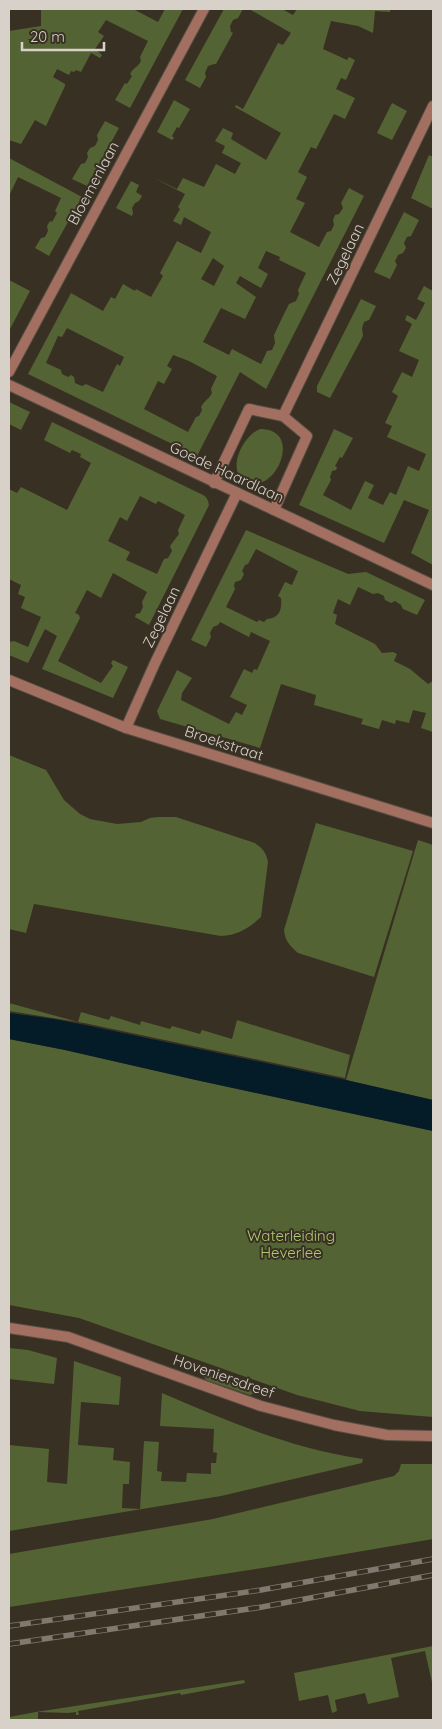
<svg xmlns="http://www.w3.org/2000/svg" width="442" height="1729" font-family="Quicksand,sans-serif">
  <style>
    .green { fill: #546333; fill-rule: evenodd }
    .water { fill: #041c27 }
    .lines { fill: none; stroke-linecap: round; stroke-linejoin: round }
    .street-casing { stroke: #554d42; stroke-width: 12 }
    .street { stroke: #a26f61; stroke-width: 10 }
    .rail-casing { stroke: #81796f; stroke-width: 5.5 }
    .rail { stroke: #393024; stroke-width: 4; stroke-dasharray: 11; stroke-linecap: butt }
    .labels { text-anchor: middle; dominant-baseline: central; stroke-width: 4; stroke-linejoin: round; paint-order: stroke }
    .street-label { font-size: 15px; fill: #d7d1ca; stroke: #393024 }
    .park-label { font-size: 15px; fill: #aecb6f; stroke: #393024 }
  </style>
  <rect width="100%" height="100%" fill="#393024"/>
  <g class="green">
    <path d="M41,9H133L158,22L165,9H183L130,108L115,100L125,83L127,84L132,76L130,74C133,68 138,67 141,61L140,57L148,41L106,20L98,32L104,36L95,49L102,55L100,58L91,53L81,72L76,70L74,72L71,71L69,75L57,69L53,77L65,84V86L46,126L35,120L21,144L9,140V31L41,26Z"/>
    <polygon points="224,9 243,9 238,18 233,20 230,26 231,32 233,33 216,64 214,64 208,66 205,73 206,77 200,88 185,80"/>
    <path d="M249,9H282L293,15L297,9H390V12L375,11L373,33L358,26L331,21L323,49L347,60L349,57L355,60L346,80L341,78L336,89L355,98L345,119L334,114L316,149L311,147L298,172L307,177L296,199L305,203L290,232L319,247L327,232L331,231L334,225L333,220L335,215L339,214L343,208L341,203L349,188L364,196L266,389L240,372L197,456L28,374L71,293L103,311L111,297L115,299L123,284L135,291L136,289L151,297L163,276L160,273L177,241L201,253L211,232L184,217L181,225L173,221L180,209L178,207L185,194L152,177L177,189L183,178L204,187L216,164L235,174L241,163L222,153L225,146L215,141L223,128L233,133L231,139L266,160L281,133L235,107L236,105L243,109L278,43L283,45L291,33ZM266,251L280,257L279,260L306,273L298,290L299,294L296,301L289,304L282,318L274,335L275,343L272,350L267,351L261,364L232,349L229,355L203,342L221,308L245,319L256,297L236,283L240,276L261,288L268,274L258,268ZM213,258L224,266L214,286L201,279ZM67,328L124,357L120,366L117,364L103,392L86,384L82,386L75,383L74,377L71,375L68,377L62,374L61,370L46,363L58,336L62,337ZM173,355L189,361L217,376L211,389L212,393C209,399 204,401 201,407L202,410L199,416L196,417L188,432L144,409L158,381L164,384L172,369L167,366Z"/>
    <polygon points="174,100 190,109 179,128 177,127 172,136 174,138 172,140 157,132"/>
    <polygon points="392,103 407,111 392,140 377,133"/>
    <polygon points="105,121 119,128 87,186 72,179 81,164 85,163 88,157 87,153 90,148 95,146 98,140 97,135"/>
    <polygon points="429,155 433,157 433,209 411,198"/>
    <polygon points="9,158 82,197 49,256 35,248 41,238 45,237 48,231 47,226 50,221 52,222 57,213 55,211 61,198 18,177 9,196"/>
    <polygon points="131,181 139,185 136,192 142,196 139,201 135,203 132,208 133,213 132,216 116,208"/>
    <polygon points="404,212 419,220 411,236 407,237 404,243 406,248 403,253 398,255 395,261 397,265 390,279 374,272"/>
    <polygon points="9,280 30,291 9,331"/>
    <polygon points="424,286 433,291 433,565 411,553 429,510 404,500 384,543 299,505 334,429 353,438 342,458 340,457 335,466 337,467 336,470 332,471 330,477 331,480 323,495 351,510 365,481 374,485 368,498 383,505 390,492 396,495 408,466 419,471 426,454 387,437 392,426 385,423 398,396 392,392 402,372 412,377 419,360 399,351 412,324 405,320 407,315 416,320 425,303 417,299"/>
    <polygon points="361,299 376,306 369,320 364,322 362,328 363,336 330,398 317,392 317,386"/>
    <polygon points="9,402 30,412 21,430 9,424"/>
    <path d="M52,422L203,495C207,497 208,500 209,505L149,625L135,617L136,614L140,613L143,607L142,602L147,592L113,573L101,598L87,590L75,613L79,615L80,618L58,661L101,683L113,666L111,663L113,660L128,667L113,698L42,669L57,636L45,629L28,663L9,655V642L14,641L28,647L41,617L21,608L25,597L18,594L21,585L9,579V489L17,493L21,487L67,510L91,463L80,457L81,454L72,450L70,453L44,440ZM140,496L156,504L158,501L185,515L178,530L179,534L170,546L172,551L168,558L164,559L157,574L126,560L130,552L108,541L120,517L127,521Z"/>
    <path d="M260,429C303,429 277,491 250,483C223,475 242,436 260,429Z"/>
    <path d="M246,530L348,574L366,572L425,600L417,615L403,609L401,605L395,601L391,603L385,600L384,596L378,593L373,594L358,587L350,605L338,599L333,613L337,615L335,624L375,644L382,653L393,652L397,654L394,661L410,669L428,684L433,681V732L421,728L426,713L413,710L409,723L396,720L395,724L382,720L379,729L361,724L363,719L314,705L316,695L281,684L260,748L160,719L157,711L177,670L192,678L182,693L181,700L229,724L236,712L242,715L247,705L230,697L244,669L252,673L254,669L257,670L270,641L251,632L249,637L220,622L218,625L213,627L210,633L211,637L206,647L191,640ZM256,549L298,571L292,585L285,582L278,596L281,598C282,609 280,618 267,619L264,622L259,620L257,622L226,607L235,589L234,586L235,582L241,580L244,574L242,571L245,565L248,564Z"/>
    <path d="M9,755L46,770L64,800L80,814L90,819L117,824L141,822L150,818L158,817H176L255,843C263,849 266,852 268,862L261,917C249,928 238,935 221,936L34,904L26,933L9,929Z"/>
    <path d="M316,823L413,851L374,977L298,953C290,946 285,941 284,930Z"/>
    <polygon points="418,840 433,845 433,1100 346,1080"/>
    <polygon points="9,1003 78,1022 81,1012 109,1020 111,1016 140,1025 141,1021 170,1029 172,1026 200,1034 202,1030 232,1039 237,1020 350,1055 345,1078 84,1023 9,1011"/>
    <polygon points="9,1039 65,1050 196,1080 433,1131 433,1417 360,1411 297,1395 79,1318 9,1305"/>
    <polygon points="9,1348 28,1350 57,1358 54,1384 9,1379"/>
    <path d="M74,1361L121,1377L119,1405L81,1402L78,1445L114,1448L113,1460L130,1462L129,1484H123L122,1508L140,1509L144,1441L159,1442L157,1471L162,1472L161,1481L186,1482L187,1473L211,1474V1463H216L217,1453L213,1452L214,1429L160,1426L162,1393C227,1421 292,1449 363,1459L362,1463L221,1496L9,1531V1445L49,1449L47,1482L67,1484Z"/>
    <polygon points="202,1372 258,1392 250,1395 206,1380"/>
    <polygon points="401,1464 433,1464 433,1539 275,1566 9,1607 9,1554 213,1519 394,1476 399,1471"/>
    <polygon points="433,1646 433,1687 425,1651 391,1658 399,1697 368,1704 365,1693 335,1700 337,1711 332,1713 328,1695 299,1701 294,1673"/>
    <polygon points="244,1680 245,1683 181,1695 180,1693 78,1711 79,1715 76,1715 76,1712 68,1713 38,1712 38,1720 9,1720 9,1717 36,1712"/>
  </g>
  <polygon class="water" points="9,1013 54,1019 85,1025 346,1080 433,1100 433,1131 196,1080 65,1050 9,1039"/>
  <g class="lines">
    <g class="street-casing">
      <g id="street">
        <polyline points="9,372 204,9"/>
        <polyline points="9,385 433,585"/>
        <polyline points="214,483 249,409 283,416"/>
        <polyline points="274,510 307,436 283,416 433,106"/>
        <polyline points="9,680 126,728 433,823"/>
        <polyline points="126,728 155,663 237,493"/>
        <polyline points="9,1328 68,1337 261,1406 334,1425 387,1435 433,1436"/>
      </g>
    </g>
    <use href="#street" class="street"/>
    <g class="rail-casing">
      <g id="rail">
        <polyline points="9,1626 261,1590 433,1559"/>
        <polyline points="9,1644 262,1607 433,1575"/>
      </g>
    </g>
    <use href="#rail" class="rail"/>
  </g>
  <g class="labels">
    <g class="street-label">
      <text transform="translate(93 183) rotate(-62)">Bloemenlaan</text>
      <text transform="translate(345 254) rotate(-64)">Zegelaan</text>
      <text transform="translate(227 472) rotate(25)">Goede Haardlaan</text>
      <text transform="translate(161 617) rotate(-64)">Zegelaan</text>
      <text transform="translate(224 743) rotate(18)">Broekstraat</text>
      <text transform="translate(224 1376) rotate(19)">Hoveniersdreef</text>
    </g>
    <g class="park-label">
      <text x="291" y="1235">Waterleiding<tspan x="291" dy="17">Heverlee</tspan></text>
    </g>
  </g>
  <rect width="442" height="1729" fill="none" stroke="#d7d1ca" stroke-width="20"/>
  <path d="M22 42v8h82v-8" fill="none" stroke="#d7d1ca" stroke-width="2.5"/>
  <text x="30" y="42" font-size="15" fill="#d7d1ca" stroke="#393024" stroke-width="4" paint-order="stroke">20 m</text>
</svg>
